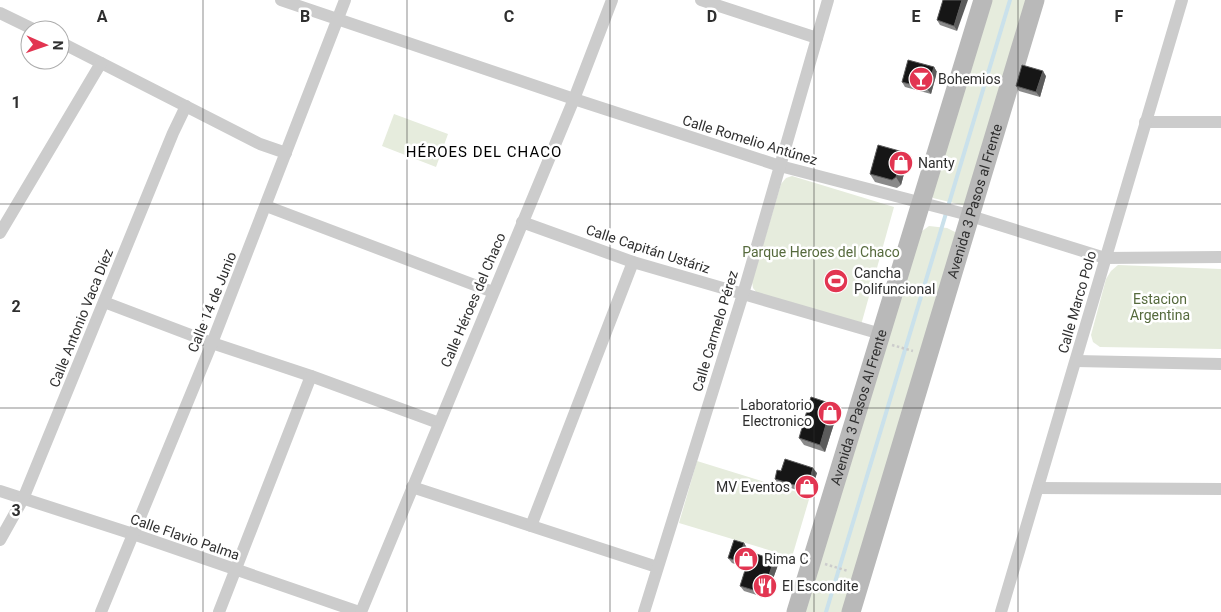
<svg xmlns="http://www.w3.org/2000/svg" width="1221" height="612" font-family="Roboto,sans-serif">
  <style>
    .green { fill: #e6ecdd }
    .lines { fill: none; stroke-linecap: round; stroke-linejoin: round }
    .stream { stroke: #cae1eb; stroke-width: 4 }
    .path { stroke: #ccc; stroke-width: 2.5; stroke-dasharray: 2.5 2.5; stroke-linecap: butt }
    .minor { stroke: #ccc; stroke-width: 12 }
    .secondary { stroke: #b9b9b9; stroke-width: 19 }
    .wall { fill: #8a8a8a }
    .shaded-wall { fill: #5c5c5c }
    .building { fill: #161616; stroke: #5c5c5c }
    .grid { fill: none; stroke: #2f2f2f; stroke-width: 1; stroke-opacity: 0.55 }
    .labels { text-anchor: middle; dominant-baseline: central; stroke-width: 5; stroke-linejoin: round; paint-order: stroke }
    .poi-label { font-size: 14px; fill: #2f2f2f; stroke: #fff; text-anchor: start }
    .street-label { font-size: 14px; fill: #2f2f2f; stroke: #fff }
    .park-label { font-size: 14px; fill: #566a3d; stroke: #fff }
    .neighbourhood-label { font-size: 15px; letter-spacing: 1px; fill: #000; stroke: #fff }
    .grid-label { font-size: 16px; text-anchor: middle; font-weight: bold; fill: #2f2f2f; stroke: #fff; stroke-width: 5; stroke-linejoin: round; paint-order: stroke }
  </style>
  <rect width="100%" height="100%" fill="#fff"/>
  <g class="green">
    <polygon points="988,0 1029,0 966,206 933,198 931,189"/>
    <polygon points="394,114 448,134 436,167 382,146"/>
    <polygon points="792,176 894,207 861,325 757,293 753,288 752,282 781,184 786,178"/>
    <polygon points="929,226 947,228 957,233 845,612 804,612 918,234"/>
    <polygon points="1118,265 1221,269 1221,349 1100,347 1093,342 1091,335 1106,279 1111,271"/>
    <polygon points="697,461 810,496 792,557 679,523"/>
  </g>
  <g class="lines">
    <path class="stream" d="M826,612C887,408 950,204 1010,0"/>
    <g class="path">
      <polyline points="892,345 913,351"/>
      <polyline points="825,564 848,571"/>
    </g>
    <g class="minor">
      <polyline points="281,0 574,99 780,166 961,213 1105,258 1221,257"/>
      <polyline points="701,0 817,38"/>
      <polyline points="0,13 35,30"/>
      <polyline points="60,42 260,144 286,153"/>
      <polyline points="1145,122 1221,122"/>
      <polyline points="266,206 493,292"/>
      <polyline points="522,222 633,262 881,334"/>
      <polyline points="0,233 101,63"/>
      <polyline points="104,302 212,343 311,376 439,423"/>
      <polyline points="1076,361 1221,364"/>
      <polyline points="412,487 657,567"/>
      <polyline points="1038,488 1221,489"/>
      <polyline points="0,491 133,534 359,612"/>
      <polyline points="531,526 633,262"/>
      <polyline points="0,540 23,499 173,133 186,106"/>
      <polyline points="101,612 212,343 345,0"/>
      <polyline points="219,612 311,376"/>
      <polyline points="361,612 574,99 612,0"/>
      <polyline points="644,612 743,294 828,0"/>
      <polyline points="1001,612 1182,0"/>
    </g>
    <g class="secondary">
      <path id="s1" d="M796,612L983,0"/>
      <path id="s2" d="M851,612L1035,0"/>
    </g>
  </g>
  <g class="wall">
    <polygon points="943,0 957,31 940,25 937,20"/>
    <polygon points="934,67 937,72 931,94 905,87 902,82"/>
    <polygon points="1046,76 1040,97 1019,91 1016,86"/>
    <polygon points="908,159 901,185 897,188 875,182 870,174"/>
    <polygon points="832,404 838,411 825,452 804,445 799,438"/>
    <polygon points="781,471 817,473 810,494 778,484 775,479"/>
    <polygon points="744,543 747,548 746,551 778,565 766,598 744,591 740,586 746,568 732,563 728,558"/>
  </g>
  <g class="shaded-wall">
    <polygon points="962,0 968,0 957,31 954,26"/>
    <polygon points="934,67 937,72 931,94 927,89"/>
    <polygon points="1043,71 1046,76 1040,97 1036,92"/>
    <polygon points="903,152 908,159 901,185 896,177"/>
    <polygon points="832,404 838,411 825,452 820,445"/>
    <polygon points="813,468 817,473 810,494 807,489"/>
    <polygon points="744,543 747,548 745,554 742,549"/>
    <polygon points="774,560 778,565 766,598 763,593"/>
  </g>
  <g class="building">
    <polygon points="943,0 962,0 954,26 937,20"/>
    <polygon points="908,60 934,67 927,89 902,82"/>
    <polygon points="1022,65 1043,71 1036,92 1016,86"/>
    <polygon points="878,145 903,152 896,177 892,180 870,174"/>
    <polygon points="811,397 832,404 820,445 799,438"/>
    <polygon points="785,459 813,468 807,489 775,479 777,470 781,471"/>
    <polygon points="734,540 744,543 742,549 774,560 763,593 740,586 747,564 728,558"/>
  </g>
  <path class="grid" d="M203,0V612M407,0V612M610,0V612M814,0V612M1018,0V612M0,204H1221M0,408H1221"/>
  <defs>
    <g id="bar-disc" transform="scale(1.25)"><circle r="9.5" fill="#e23551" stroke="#fff"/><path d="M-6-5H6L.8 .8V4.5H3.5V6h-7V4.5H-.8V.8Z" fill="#fff"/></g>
    <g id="shop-disc" transform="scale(1.25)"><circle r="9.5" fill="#e23551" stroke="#fff"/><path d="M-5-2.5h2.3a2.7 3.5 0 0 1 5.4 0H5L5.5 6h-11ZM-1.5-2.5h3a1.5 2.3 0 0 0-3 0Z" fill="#fff"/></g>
    <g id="stadium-disc" transform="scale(1.25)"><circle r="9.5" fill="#e23551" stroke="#fff"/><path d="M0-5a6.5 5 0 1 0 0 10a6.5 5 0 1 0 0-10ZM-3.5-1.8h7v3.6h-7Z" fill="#fff"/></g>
    <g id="restaurant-disc" transform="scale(1.25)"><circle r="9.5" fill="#e23551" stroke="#fff"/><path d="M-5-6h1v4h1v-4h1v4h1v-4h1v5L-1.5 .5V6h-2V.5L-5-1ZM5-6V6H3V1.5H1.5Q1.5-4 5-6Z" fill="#fff"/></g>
  </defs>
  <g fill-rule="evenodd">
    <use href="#bar-disc" x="921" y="79"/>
    <use href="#shop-disc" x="901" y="163"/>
    <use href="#stadium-disc" x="836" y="281"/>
    <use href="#shop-disc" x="830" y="413"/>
    <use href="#shop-disc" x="807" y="487"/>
    <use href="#shop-disc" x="746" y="559"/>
    <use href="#restaurant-disc" x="765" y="586"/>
  </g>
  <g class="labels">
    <g class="poi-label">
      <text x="938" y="79">Bohemios</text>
      <text x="918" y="163">Nanty</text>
      <text x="854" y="273">Cancha<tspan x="854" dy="16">Polifuncional</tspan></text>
      <text x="812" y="405" text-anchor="end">Laboratorio<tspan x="812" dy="16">Electronico</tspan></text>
      <text x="790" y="487" text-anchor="end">MV Eventos</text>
      <text x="764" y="559">Rima C</text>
      <text x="782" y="586">El Escondite</text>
    </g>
    <g class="street-label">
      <text transform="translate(750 140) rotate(17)">Calle Romelio Antúnez</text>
      <text stroke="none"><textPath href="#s2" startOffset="429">Avenida 3 Pasos al Frente</textPath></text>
      <text transform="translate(648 249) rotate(18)">Calle Capitán Ustáriz</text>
      <text transform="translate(473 300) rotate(-67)">Calle Héroes del Chaco</text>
      <text transform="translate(212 302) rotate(-68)">Calle 14 de Junio</text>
      <text transform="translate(1077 302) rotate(-74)">Calle Marco Polo</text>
      <text transform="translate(81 318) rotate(-68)">Calle Antonio Vaca Díez</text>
      <text transform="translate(715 331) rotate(-73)">Calle Carmelo Pérez</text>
      <text stroke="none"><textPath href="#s1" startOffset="214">Avenida 3 Pasos Al Frente</textPath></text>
      <text transform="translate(185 537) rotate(19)">Calle Flavio Palma</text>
    </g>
    <g class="park-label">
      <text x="821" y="252">Parque Heroes del Chaco</text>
      <text x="1160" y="299">Estacion<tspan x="1160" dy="16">Argentina</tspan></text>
    </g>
    <g class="neighbourhood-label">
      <text x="484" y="152">HÉROES DEL CHACO</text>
    </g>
  </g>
  <g class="grid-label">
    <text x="102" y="22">A</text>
    <text x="305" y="22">B</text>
    <text x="509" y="22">C</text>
    <text x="712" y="22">D</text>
    <text x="916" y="22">E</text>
    <text x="1119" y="22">F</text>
    <text x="16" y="108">1</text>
    <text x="16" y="312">2</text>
    <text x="16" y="516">3</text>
  </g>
  <g transform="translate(45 45) rotate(92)"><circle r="24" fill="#ffffff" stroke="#acacac"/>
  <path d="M0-4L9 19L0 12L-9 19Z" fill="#e23551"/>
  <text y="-8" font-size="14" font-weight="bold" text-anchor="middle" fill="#2f2f2f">N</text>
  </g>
</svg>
